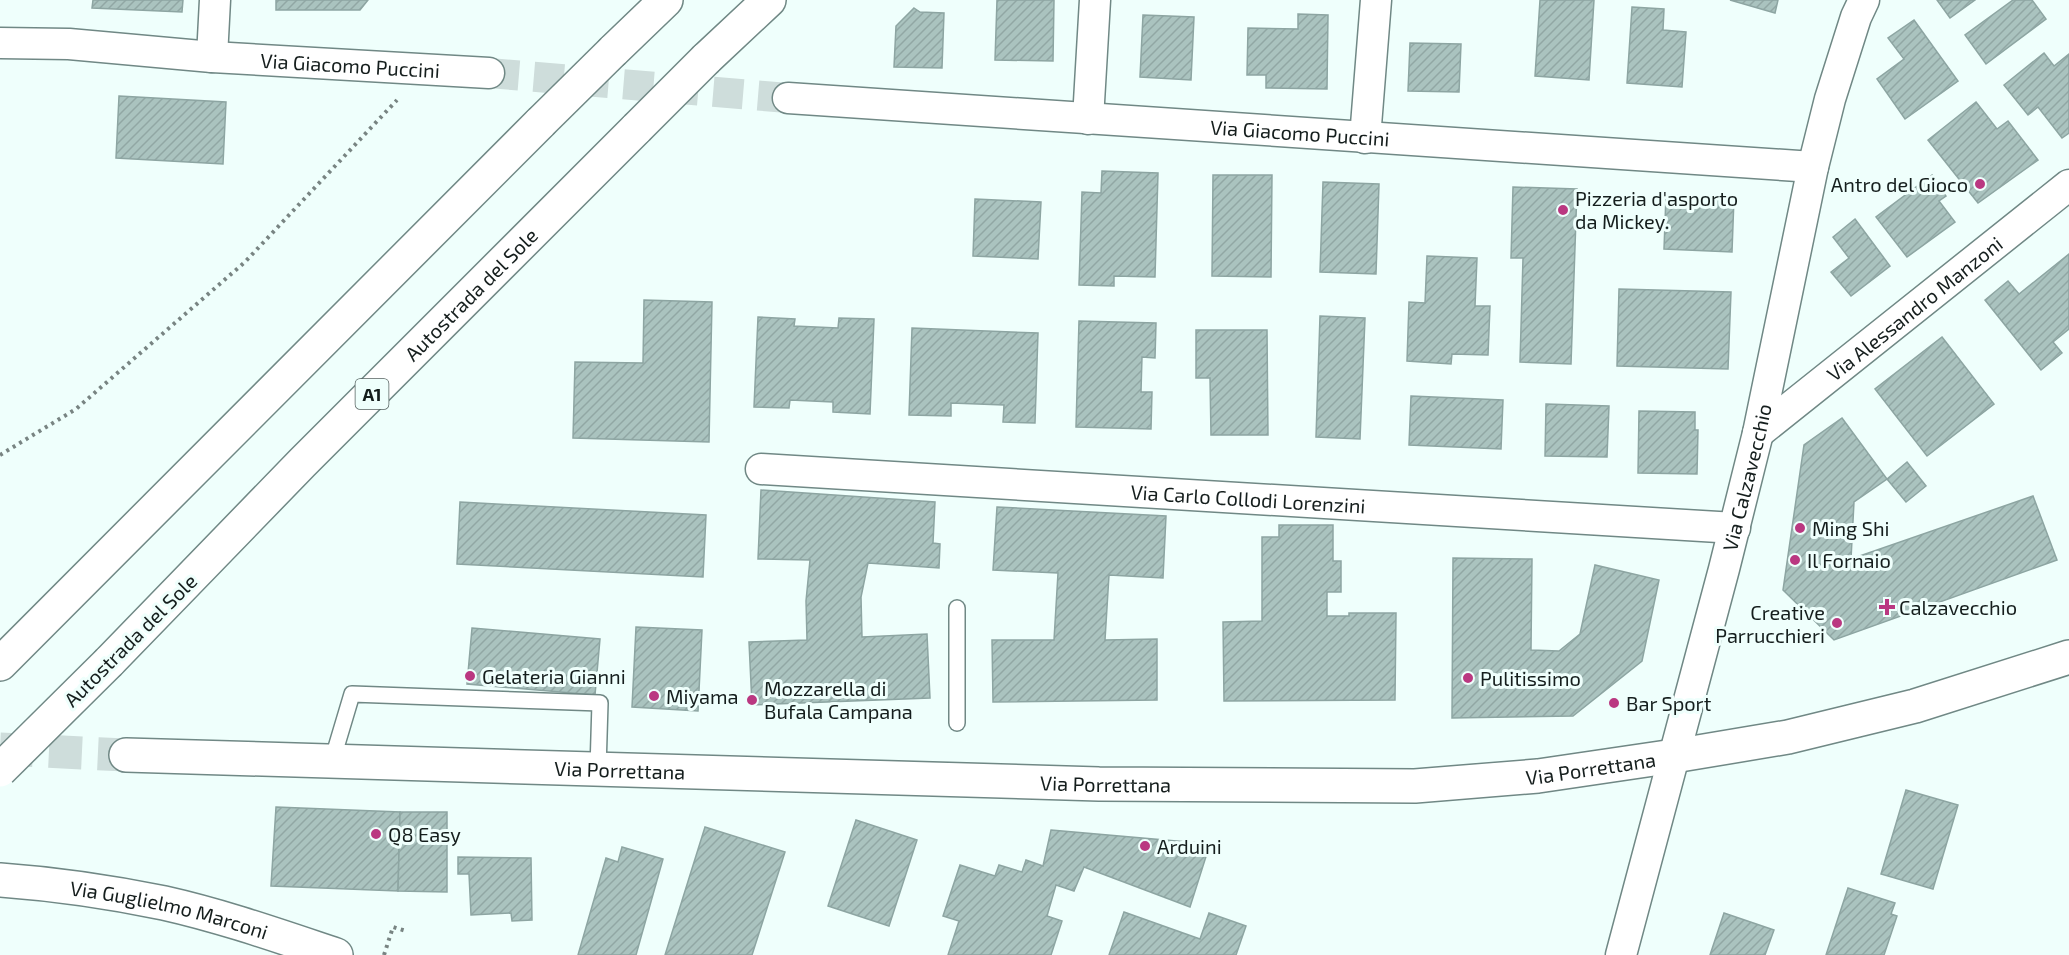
<svg xmlns="http://www.w3.org/2000/svg" width="2069" height="955" font-family="'Exo 2',sans-serif">
  <style>
    .building { fill: url(#building-hatch); stroke: #8da5a2; stroke-width: 1.5 }
    .lines { fill: none; stroke-linecap: round; stroke-linejoin: round }
    .minor-tunnel { stroke: #cedddb; stroke-width: 30; stroke-dasharray: 30 15; stroke-linecap: butt }
    .primary-tunnel { stroke: #cedddb; stroke-width: 33; stroke-dasharray: 33 16; stroke-linecap: butt }
    .service-casing { stroke: #708885; stroke-width: 18 }
    .minor-casing { stroke: #708885; stroke-width: 33 }
    .secondary-casing { stroke: #708885; stroke-width: 36 }
    .primary-casing { stroke: #708885; stroke-width: 36 }
    .motorway-casing { stroke: #708885; stroke-width: 36 }
    .path { stroke: #788482; stroke-width: 4; stroke-dasharray: 3 4.5; stroke-linecap: butt }
    .service { stroke: #fff; stroke-width: 15 }
    .minor { stroke: #fff; stroke-width: 30 }
    .secondary { stroke: #fff; stroke-width: 33 }
    .primary { stroke: #fff; stroke-width: 33 }
    .motorway { stroke: #fff; stroke-width: 33 }
    .motorway-bridge-casing { stroke: #708885; stroke-width: 36; stroke-linecap: butt }
    .motorway-bridge { stroke: #fff; stroke-width: 33 }
    .poi-dot { fill: #ba3881; stroke: #effffc; stroke-width: 2 }
    .labels { text-anchor: middle; dominant-baseline: central; stroke-width: 6; stroke-linejoin: round; paint-order: stroke }
    .shield { fill: #effffc; stroke: #566260; stroke-width: 1.5 }
    .shield-label { font-size: 18px; font-weight: bold; fill: #151e1d }
    .street-label { font-size: 20px; fill: #151e1d; stroke: #effffc }
    .poi-label { font-size: 20px; fill: #151e1d; stroke: #effffc; text-anchor: start }
  </style>
  <defs>
    <pattern id="building-hatch" width="6" height="6" patternUnits="userSpaceOnUse" patternTransform="scale(1.5)"><rect width="6" height="6" fill="#aac3bf"/><path d="M-1 1l2-2M0 6l6-6M5 7l2-2" fill="none" stroke="#91a7a4"/></pattern>
  </defs>
  <rect width="100%" height="100%" fill="#effffc"/>
  <g class="building">
    <polygon points="93,0 183,0 182,12 92,8"/>
    <polygon points="276,0 368,0 360,10 276,10"/>
    <polygon points="997,0 1054,0 1053,61 995,60"/>
    <polygon points="1540,0 1594,0 1589,80 1535,76"/>
    <polygon points="1730,0 1778,0 1775,13"/>
    <polygon points="1937,0 1975,0 1950,18"/>
    <polygon points="2013,0 2032,0 2046,19 1986,64 1965,35"/>
    <polygon points="1632,7 1664,9 1663,30 1686,32 1682,87 1627,83"/>
    <polygon points="914,8 920,12 944,13 942,68 894,67 896,26"/>
    <polygon points="1298,14 1328,15 1327,89 1266,88 1266,75 1247,75 1248,28 1298,29"/>
    <polygon points="1143,15 1194,17 1191,80 1140,77"/>
    <polygon points="1914,20 1958,81 1905,119 1877,79 1904,59 1888,38"/>
    <polygon points="1410,43 1461,44 1459,92 1408,91"/>
    <polygon points="2044,53 2054,66 2069,54 2069,133 2062,138 2038,107 2028,115 2004,85"/>
    <polygon points="119,96 226,102 223,164 116,158"/>
    <polygon points="1976,102 1997,129 2008,121 2038,160 1978,203 1928,140"/>
    <polygon points="1102,171 1158,173 1155,277 1114,276 1114,286 1079,285 1082,192 1101,193"/>
    <polygon points="1213,175 1272,175 1271,277 1212,276"/>
    <polygon points="1932,175 1946,196 1939,201 1955,222 1907,257 1876,217"/>
    <polygon points="1323,182 1379,184 1376,274 1320,272"/>
    <polygon points="1513,187 1577,189 1571,364 1520,362 1523,258 1511,258"/>
    <polygon points="1666,195 1734,198 1732,252 1664,249"/>
    <polygon points="975,199 1041,202 1038,259 973,256"/>
    <polygon points="1855,219 1890,266 1851,296 1831,272 1849,258 1833,237"/>
    <polygon points="2069,254 2069,329 2053,342 2062,353 2041,370 1985,300 2008,281 2019,294"/>
    <polygon points="1427,256 1477,258 1475,306 1490,306 1488,355 1452,354 1451,364 1407,361 1409,302 1425,303"/>
    <polygon points="1619,289 1731,292 1728,369 1617,366"/>
    <polygon points="644,300 712,302 709,442 573,438 575,362 643,363"/>
    <polygon points="1320,316 1365,318 1360,439 1316,437"/>
    <polygon points="758,317 795,319 794,326 838,328 839,318 874,319 870,414 833,412 833,402 790,400 789,408 754,407"/>
    <polygon points="1079,321 1156,323 1155,358 1142,357 1141,392 1152,392 1151,429 1076,427"/>
    <polygon points="912,328 1038,333 1035,423 1003,422 1004,405 951,403 951,416 909,415"/>
    <polygon points="1196,330 1267,330 1268,435 1211,435 1210,378 1196,378"/>
    <polygon points="1942,337 1994,404 1927,456 1875,389"/>
    <polygon points="1411,396 1503,400 1501,449 1409,445"/>
    <polygon points="1546,404 1609,406 1607,457 1545,456"/>
    <polygon points="1639,411 1695,412 1695,430 1698,430 1697,474 1638,473"/>
    <polygon points="1842,418 1887,479 1854,502 1851,559 2033,496 2057,560 1834,640 1783,590 1804,445"/>
    <polygon points="1907,462 1926,486 1906,502 1887,479"/>
    <polygon points="761,490 935,502 933,543 940,544 939,568 868,563 861,597 862,637 927,634 930,698 752,705 749,642 807,640 806,601 810,560 758,559"/>
    <polygon points="460,502 706,515 703,577 457,564"/>
    <polygon points="997,507 1166,516 1163,578 1109,575 1105,640 1157,639 1157,700 993,702 992,640 1054,640 1058,573 993,570"/>
    <polygon points="1279,525 1333,525 1333,561 1341,561 1341,592 1327,592 1327,616 1349,616 1349,613 1396,613 1395,700 1224,701 1223,622 1262,621 1262,537 1279,537"/>
    <polygon points="1453,558 1532,559 1531,650 1559,651 1580,634 1595,565 1659,580 1642,661 1573,716 1452,718"/>
    <polygon points="636,627 702,630 698,711 632,707"/>
    <polygon points="472,628 600,639 595,695 467,684"/>
    <polygon points="1906,790 1958,805 1933,889 1881,874"/>
    <polygon points="276,807 400,812 398,891 271,886"/>
    <polygon points="400,812 447,812 447,892 398,891"/>
    <polygon points="856,820 917,840 889,926 828,906"/>
    <polygon points="705,827 785,852 752,955 665,955"/>
    <polygon points="1051,830 1210,844 1190,907 1084,867 1074,891 1056,885 1047,916 1062,921 1051,955 948,955 959,921 943,916 960,865 995,876 999,865 1022,872 1026,860 1043,866"/>
    <polygon points="622,847 663,859 636,955 578,955 606,858 618,862"/>
    <polygon points="458,857 531,858 532,920 512,921 511,913 471,915 469,874 458,874"/>
    <polygon points="1848,888 1895,903 1891,914 1897,916 1884,955 1826,955"/>
    <polygon points="1124,912 1200,939 1209,913 1246,926 1236,955 1109,955"/>
    <polygon points="1724,913 1774,930 1765,955 1710,955"/>
  </g>
  <g class="lines">
    <polyline class="minor-tunnel" points="489,73 788,98"/>
    <polyline class="primary-tunnel" points="0,749 126,755"/>
    <g class="service-casing">
      <g id="service">
        <polyline points="957,608 957,723"/>
        <polyline points="332,761 352,694 600,703 598,769"/>
      </g>
    </g>
    <g class="minor-casing">
      <g id="minor">
        <path id="s1" d="M0,43L69,44L212,57L489,73"/>
        <polyline points="212,57 215,0"/>
        <path id="s2" d="M788,98L1813,167"/>
        <polyline points="1088,119 1095,0"/>
        <polyline points="1365,138 1376,0"/>
        <path id="s3" d="M1758,433L2069,185"/>
        <path id="s4" d="M761,469L1735,528"/>
        <path id="s5" d="M1621,955L1724,569L1758,433L1813,167L1830,99L1856,17L1864,0"/>
      </g>
    </g>
    <g class="secondary-casing">
      <g id="secondary">
        <path id="s6" d="M0,880C55,884 110,892 164,903C222,916 279,936 336,955"/>
      </g>
    </g>
    <g class="primary-casing">
      <g id="primary">
        <path id="s7" d="M126,755L1099,784L1415,786L1538,776L1674,756L1788,737L1915,706L2069,657"/>
      </g>
    </g>
    <g class="motorway-casing">
      <g id="motorway">
        <polyline points="613,51 666,0"/>
        <polyline points="706,59 769,0"/>
        <path id="s8" d="M109,662L302,463L637,128"/>
        <polyline points="0,664 541,122"/>
      </g>
    </g>
    <g class="path">
      <polyline points="0,455 76,409 245,262 397,100"/>
      <polyline points="384,955 393,927 406,931"/>
    </g>
    <use href="#service" class="service"/>
    <use href="#minor" class="minor"/>
    <use href="#secondary" class="secondary"/>
    <use href="#primary" class="primary"/>
    <use href="#motorway" class="motorway"/>
    <g class="motorway-bridge-casing">
      <g id="motorway-bridge">
        <polyline points="541,122 613,51"/>
        <polyline points="637,128 706,59"/>
        <polyline points="0,770 109,662"/>
      </g>
    </g>
    <use href="#motorway-bridge" class="motorway-bridge"/>
  </g>
  <g class="poi-dot">
    <circle cx="1980" cy="184" r="6"/>
    <circle cx="1563" cy="210" r="6"/>
    <circle cx="1800" cy="528" r="6"/>
    <circle cx="1795" cy="560" r="6"/>
    <path d="M1884 598h6v6h6v6h-6v6h-6v-6h-6v-6h6z"/>
    <circle cx="1837" cy="623" r="6"/>
    <circle cx="470" cy="676" r="6"/>
    <circle cx="1468" cy="678" r="6"/>
    <circle cx="654" cy="696" r="6"/>
    <circle cx="752" cy="700" r="6"/>
    <circle cx="1614" cy="703" r="6"/>
    <circle cx="376" cy="834" r="6"/>
    <circle cx="1145" cy="846" r="6"/>
  </g>
  <g class="labels">
    <rect class="shield" x="355.5" y="379" width="33" height="30" rx="4.5"/>
    <g class="shield-label">
      <text x="372" y="394">A1</text>
    </g>
    <g class="street-label">
      <text stroke="none"><textPath href="#s1" startOffset="351">Via Giacomo Puccini</textPath></text>
      <text stroke="none"><textPath href="#s2" startOffset="513">Via Giacomo Puccini</textPath></text>
      <text stroke="none"><textPath href="#s8" startOffset="516">Autostrada del Sole</textPath></text>
      <text stroke="none"><textPath href="#s3" startOffset="200">Via Alessandro Manzoni</textPath></text>
      <text stroke="none"><textPath href="#s5" startOffset="494">Via Calzavecchio</textPath></text>
      <text stroke="none"><textPath href="#s4" startOffset="488">Via Carlo Collodi Lorenzini</textPath></text>
      <text transform="translate(130 640) rotate(-45)">Autostrada del Sole</text>
      <text stroke="none"><textPath href="#s7" startOffset="1466">Via Porrettana</textPath></text>
      <text stroke="none"><textPath href="#s7" startOffset="494">Via Porrettana</textPath></text>
      <text stroke="none"><textPath href="#s7" startOffset="980">Via Porrettana</textPath></text>
      <text stroke="none"><textPath href="#s6" startOffset="172">Via Guglielmo Marconi</textPath></text>
    </g>
    <g class="poi-label">
      <text x="1968" y="184" text-anchor="end">Antro del Gioco</text>
      <text x="1575" y="198">Pizzeria d'asporto<tspan x="1575" dy="23">da Mickey.</tspan></text>
      <text x="1812" y="528">Ming Shi</text>
      <text x="1807" y="560">Il Fornaio</text>
      <text x="1899" y="607">Calzavecchio</text>
      <text x="1825" y="612" text-anchor="end">Creative<tspan x="1825" dy="23">Parrucchieri</tspan></text>
      <text x="482" y="676">Gelateria Gianni</text>
      <text x="1480" y="678">Pulitissimo</text>
      <text x="764" y="688">Mozzarella di<tspan x="764" dy="23">Bufala Campana</tspan></text>
      <text x="666" y="696">Miyama</text>
      <text x="1626" y="703">Bar Sport</text>
      <text x="388" y="834">Q8 Easy</text>
      <text x="1157" y="846">Arduini</text>
    </g>
  </g>
</svg>
